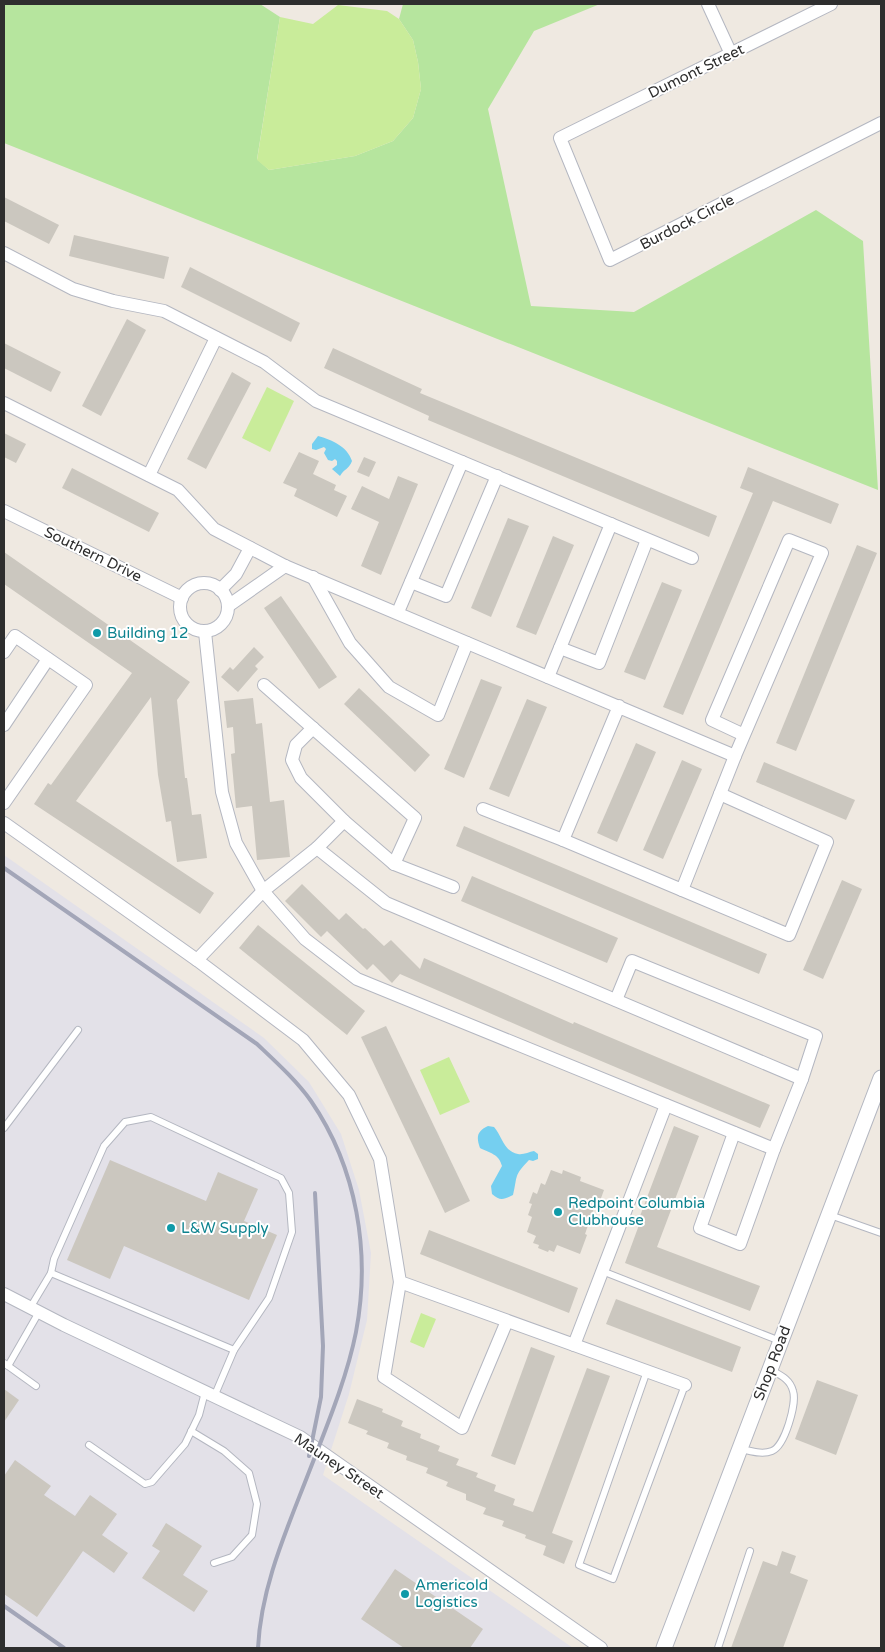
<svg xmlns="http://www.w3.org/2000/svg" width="885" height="1652" font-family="'Varela Round',sans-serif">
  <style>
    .industrial { fill: #e3e1e8 }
    .green { fill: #b6e59e }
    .pitch { fill: #c9ec9a }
    .water { fill: #75cff0 }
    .building { fill: #cbc7bf }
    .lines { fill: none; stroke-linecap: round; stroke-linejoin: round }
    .service-casing { stroke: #b4b7c1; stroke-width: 8 }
    .minor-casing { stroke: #b4b7c1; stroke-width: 14 }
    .tertiary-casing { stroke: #b4b7c1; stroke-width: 17 }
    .service { stroke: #fff; stroke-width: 6 }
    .minor { stroke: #fff; stroke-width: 12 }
    .tertiary { stroke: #fff; stroke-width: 15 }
    .rail { stroke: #a3a6b8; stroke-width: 4 }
    .culture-dot { fill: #0f9aa8; stroke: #fff; stroke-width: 2 }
    .labels { text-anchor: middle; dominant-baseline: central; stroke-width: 4; stroke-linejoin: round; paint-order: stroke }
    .street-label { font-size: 15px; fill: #2e2e2e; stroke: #fff }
    .culture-label { font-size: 15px; fill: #0d838f; stroke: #fff; text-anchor: start }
  </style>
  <rect width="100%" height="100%" fill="#efe9e1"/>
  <polygon class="industrial" points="4,855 264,1038 309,1082 341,1134 359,1190 371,1253 367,1320 349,1394 323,1475 573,1648 4,1648"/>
  <polygon class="green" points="4,4 260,4 280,17 257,159 269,170 355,156 393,141 413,118 421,89 418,62 413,40 399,19 403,4 600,4 534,31 488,109 531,306 634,312 816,210 863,241 878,490 4,143"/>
  <g class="pitch">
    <polygon points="338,5 387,11 399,19 413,40 418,62 421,89 413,118 393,141 355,156 269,170 257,160 280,17 313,24"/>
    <polygon points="267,387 294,401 270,452 242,438"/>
    <polygon points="449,1057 470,1102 440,1115 420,1070"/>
    <polygon points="421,1313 436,1319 424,1348 410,1342"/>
  </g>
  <g class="water">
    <path d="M318,436C332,440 347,446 352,461C349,469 344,469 340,476L332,469L337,465V461L335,459L332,461L328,460L324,453L326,449L324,447L316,450L312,449V444Z"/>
    <path d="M488,1126L494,1127C502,1136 504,1152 518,1154C523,1155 529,1152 534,1151L538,1154V1159L533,1161L529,1160C513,1177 518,1175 513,1195C503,1200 500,1201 492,1194L491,1186L502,1166C499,1154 490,1153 480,1148C476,1137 477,1131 488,1126Z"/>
  </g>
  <g class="building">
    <polygon points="4,197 59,225 49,244 4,221"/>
    <polygon points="74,235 169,257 164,279 69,256"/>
    <polygon points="190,267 300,323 291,342 181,287"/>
    <polygon points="127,319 146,330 101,416 82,406"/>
    <polygon points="4,343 61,372 51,392 4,368"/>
    <polygon points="333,348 422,389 420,393 717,516 709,537 428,420 429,416 324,368"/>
    <polygon points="232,372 251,383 206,469 187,459"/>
    <polygon points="4,433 26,444 16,463 4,457"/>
    <polygon points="299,452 319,461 313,474 336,485 334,490 347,496 337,517 294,496 297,489 283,483"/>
    <polygon points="364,457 376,462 369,477 357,472"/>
    <polygon points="748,467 839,504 831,524 773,501 683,715 663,707 753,493 740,488"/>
    <polygon points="72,468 159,513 149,532 62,488"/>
    <polygon points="398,476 418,484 381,575 361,566 379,522 351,509 362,486 389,499"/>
    <polygon points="508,518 529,526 491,617 471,608"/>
    <polygon points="553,536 574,545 536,635 516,627"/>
    <polygon points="857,545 877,553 796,751 776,743"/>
    <polygon points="4,552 190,682 177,700 185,778 187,778 192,815 201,814 207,858 177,862 171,821 166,822 158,775 151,697 76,801 214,893 200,914 34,804 48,783 51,785 132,673 4,584"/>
    <polygon points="662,582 682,590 645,680 624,672"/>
    <polygon points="281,596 337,677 319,689 264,608"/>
    <polygon points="254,647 264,657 255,666 258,669 238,692 221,677 230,667 233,670"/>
    <polygon points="481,679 502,687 464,778 444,769"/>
    <polygon points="359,688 430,755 415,772 344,704"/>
    <polygon points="253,698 256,724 262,723 270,802 284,800 290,857 257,860 252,806 236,808 231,754 235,753 233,727 227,728 224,701"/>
    <polygon points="527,699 547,707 509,797 489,789"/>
    <polygon points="636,743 656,752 617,842 597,833"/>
    <polygon points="682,760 702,769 663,859 643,850"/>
    <polygon points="764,762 855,800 846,820 756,782"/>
    <polygon points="464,826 767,954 759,974 456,846"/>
    <polygon points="472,876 618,938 607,963 461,901"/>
    <polygon points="842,880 862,889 823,979 803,970"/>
    <polygon points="302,884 339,920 346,913 363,929 365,928 384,946 391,940 420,969 424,958 573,1024 574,1022 770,1105 760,1128 556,1042 400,974 392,983 373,964 367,970 327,931 321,937 285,901"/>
    <polygon points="258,925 365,1011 347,1035 239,948"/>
    <polygon points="386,1026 470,1201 445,1213 361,1037"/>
    <polygon points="674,1126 699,1136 657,1247 760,1286 750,1311 625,1263 639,1225 637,1224"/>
    <polygon points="110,1160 206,1201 218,1172 258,1189 244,1221 277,1235 249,1300 124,1246 110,1279 67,1260"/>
    <polygon points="551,1170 562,1174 563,1170 581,1177 580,1181 604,1190 597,1209 594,1208 585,1234 587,1235 580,1254 557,1245 554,1252 549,1250 548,1252 538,1248 539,1245 533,1243 536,1236 527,1232 532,1217 528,1215 532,1204 529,1203 533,1192 537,1194 541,1183 545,1185"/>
    <polygon points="429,1230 578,1288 569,1313 420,1254"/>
    <polygon points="616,1299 741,1347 732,1372 606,1324"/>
    <polygon points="531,1347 555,1356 515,1465 491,1456"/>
    <polygon points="587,1368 610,1376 552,1533 573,1541 564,1564 543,1555 546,1546 525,1538 526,1535 502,1526 504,1521 483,1514 486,1508 466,1500 466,1494 446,1486 448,1482 426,1473 428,1468 406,1460 407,1456 387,1448 389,1443 366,1434 368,1431 348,1423 357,1399 383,1409 382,1412 403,1421 401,1426 421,1434 420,1438 440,1446 438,1451 459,1459 456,1465 478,1473 476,1477 496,1485 494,1491 515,1499 513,1505 533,1512"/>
    <polygon points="817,1380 858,1395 836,1455 795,1439"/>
    <polygon points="4,1389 19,1400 4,1422"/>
    <polygon points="15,1460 51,1486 44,1495 75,1516 90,1495 117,1514 102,1535 128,1553 114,1573 83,1551 37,1617 4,1594 4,1476"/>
    <polygon points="166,1523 202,1546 183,1575 208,1591 194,1612 142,1578 160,1551 152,1546"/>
    <polygon points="782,1551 796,1556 790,1573 808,1580 783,1648 731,1648 763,1561 777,1566"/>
    <polygon points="395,1569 483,1629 470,1648 404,1648 361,1619"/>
  </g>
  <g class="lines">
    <g class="service-casing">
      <g id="service">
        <polyline points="4,1128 78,1030"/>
        <polyline points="830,1215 881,1233"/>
        <polyline points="602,1271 780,1341"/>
        <polyline points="51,1273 234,1350"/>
        <polyline points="30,1308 51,1273 54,1259 104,1146 125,1122 151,1117 281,1178 289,1193 292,1232 269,1298 234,1350 214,1397"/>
        <polyline points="4,1363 36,1386"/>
        <polyline points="8,1366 39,1312"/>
        <polyline points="647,1371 579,1565 613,1579 685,1385"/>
        <polyline points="191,1431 224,1451 249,1473 257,1504 252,1535 232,1557 214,1563"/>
        <polyline points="89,1445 145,1484 152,1482 185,1444 199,1415 205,1392"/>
        <path d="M741,1449C751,1451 762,1455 772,1451C785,1446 797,1403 793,1391C790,1379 780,1375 771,1370"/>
        <polyline points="718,1648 750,1551"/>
      </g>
    </g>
    <g class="minor-casing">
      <g id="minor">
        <polyline points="708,4 731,54"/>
        <polyline points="831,4 560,138 610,260 881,123"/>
        <polyline points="4,253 73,289 113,301 164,311 264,362 316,401 692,558"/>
        <polyline points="4,403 178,490 214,529 285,566 735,756 682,890 563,840 619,706"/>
        <polyline points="149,475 216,338"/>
        <polyline points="4,511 182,598"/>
        <polyline points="313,577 350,643 389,687 438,715 467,643"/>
        <polyline points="411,582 446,596 497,476"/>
        <circle cx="204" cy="607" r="24"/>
        <polyline points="220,590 236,574 250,548"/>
        <polyline points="228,606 285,566"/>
        <polyline points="398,612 462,462"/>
        <polyline points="205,632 222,792 236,843 263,891 305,939 357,979 774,1149 802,1079 386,903 317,848 263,891 197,960 303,1040 349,1095 380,1159 400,1282 685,1385"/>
        <polyline points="560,648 599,663 647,540"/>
        <polyline points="4,652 15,636 86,685 4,803"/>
        <polyline points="548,677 611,524"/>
        <polyline points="264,685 415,818 394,864"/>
        <polyline points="4,725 48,659"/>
        <polyline points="313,728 296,745 292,760 301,778 344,821"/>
        <polyline points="735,756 822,553 789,540 712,720 744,735"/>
        <polyline points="483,809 563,840"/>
        <polyline points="4,823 197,960"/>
        <polyline points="317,848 344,821 394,864 453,887"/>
        <polyline points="682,890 789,935 827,842 720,794"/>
        <polyline points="616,1000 632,961 816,1036 802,1079"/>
        <polyline points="734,1133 700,1228 740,1244 774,1149"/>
        <polyline points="400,1282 384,1377 462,1428 507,1321"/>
        <polyline points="4,1294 64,1325 300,1437 601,1648"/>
        <polyline points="574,1345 666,1105"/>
      </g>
    </g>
    <g class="tertiary-casing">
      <polyline id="tertiary" points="664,1648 881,1078"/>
    </g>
    <use href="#service" class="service"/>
    <use href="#minor" class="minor"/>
    <use href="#tertiary" class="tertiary"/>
    <g class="rail">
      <path d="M4,868L257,1044C276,1062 296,1080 311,1101C357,1168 371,1253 356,1332C347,1378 326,1428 309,1472C287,1529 261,1586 258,1648"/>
      <polyline points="309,1456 321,1397 323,1346 315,1193"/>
      <polyline points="4,1606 64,1648"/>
    </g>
  </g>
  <g class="culture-dot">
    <circle cx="97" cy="633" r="5"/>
    <circle cx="558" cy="1212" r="5"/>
    <circle cx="171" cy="1228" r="5"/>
    <circle cx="405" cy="1594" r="5"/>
  </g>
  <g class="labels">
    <g class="street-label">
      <text transform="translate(696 71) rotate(-26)">Dumont Street</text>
      <text transform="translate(687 222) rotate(-27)">Burdock Circle</text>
      <text transform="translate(93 554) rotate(26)">Southern Drive</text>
      <text transform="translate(772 1363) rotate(-69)">Shop Road</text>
      <text transform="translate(339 1466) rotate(34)">Mauney Street</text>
    </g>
    <g class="culture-label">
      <text x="107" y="633">Building 12</text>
      <text x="568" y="1203">Redpoint Columbia<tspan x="568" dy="17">Clubhouse</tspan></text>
      <text x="181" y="1228">L&amp;W Supply</text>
      <text x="415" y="1585">Americold<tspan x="415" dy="17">Logistics</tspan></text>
    </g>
  </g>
  <rect width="885" height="1652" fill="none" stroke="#2e2e2e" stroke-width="10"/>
</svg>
